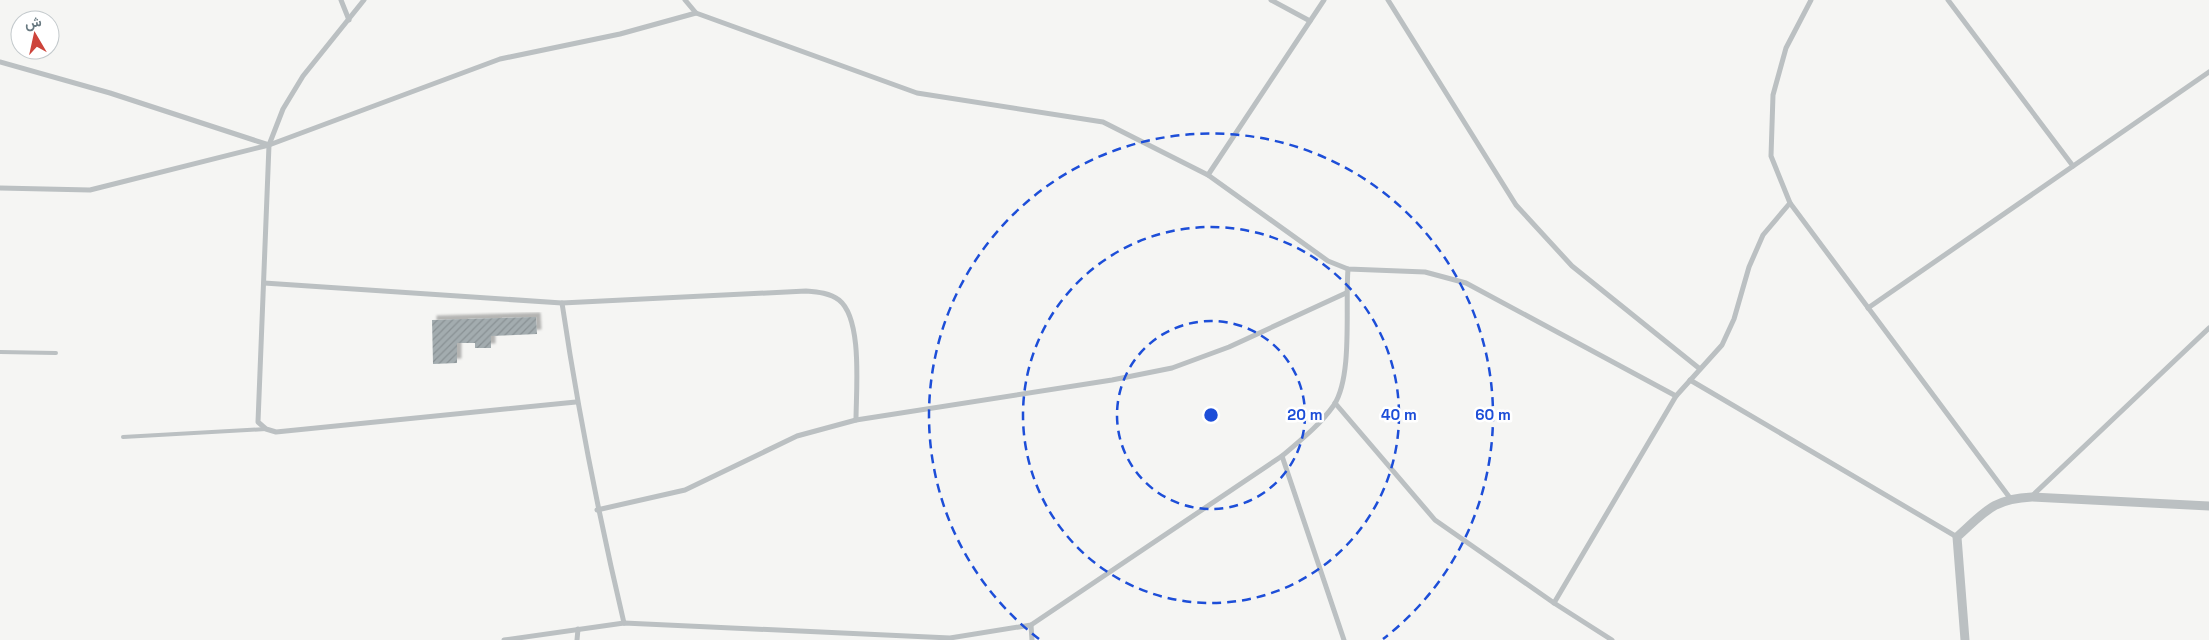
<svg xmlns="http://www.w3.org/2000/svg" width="2209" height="640" font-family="'Space Grotesk',Vazirmatn,sans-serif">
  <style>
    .building { fill: url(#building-hatch); filter: url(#shadow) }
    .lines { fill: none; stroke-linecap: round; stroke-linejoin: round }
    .service { stroke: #bbc0c2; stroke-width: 4 }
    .minor { stroke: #bbc0c2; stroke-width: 5 }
    .tertiary { stroke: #bbc0c2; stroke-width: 9 }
    .ring { fill: none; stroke: #1d4ed8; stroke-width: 2.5; stroke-dasharray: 9 6 }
    .centre { fill: #1d4ed8; stroke: #fff; stroke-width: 2.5 }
    .ring-label { font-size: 15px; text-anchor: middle; font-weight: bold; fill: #1d4ed8; stroke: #fff; stroke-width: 5; stroke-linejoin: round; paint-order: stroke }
  </style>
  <defs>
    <pattern id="building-hatch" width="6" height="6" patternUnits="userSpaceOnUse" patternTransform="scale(1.25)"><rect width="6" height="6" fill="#a3acaf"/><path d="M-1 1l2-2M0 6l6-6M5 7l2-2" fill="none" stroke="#899194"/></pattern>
    <filter id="shadow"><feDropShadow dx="4.5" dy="-4.5" stdDeviation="1" flood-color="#0004"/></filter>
  </defs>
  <rect width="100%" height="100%" fill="#f5f5f3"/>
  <polygon class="building" points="536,317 537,334 491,336 491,348 475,348 475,343 457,343 457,363 433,364 432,320"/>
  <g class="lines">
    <g class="service">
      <polyline points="0,352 56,353"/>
      <polyline points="123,437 266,429"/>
    </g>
    <g class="minor">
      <polyline points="341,0 349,20"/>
      <polyline points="364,0 303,76 283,109 269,145 258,422 266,429 276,432 576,402"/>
      <polyline points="685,0 696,13 917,93 1103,122 1208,175 1328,261 1348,269 1425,272 1466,283 1676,396"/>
      <polyline points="1271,0 1310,21"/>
      <polyline points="1388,0 1516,205 1572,266 1700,369"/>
      <polyline points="1811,0 1786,48 1773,95 1771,156 1790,203 2010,498"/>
      <polyline points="1948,0 2073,166"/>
      <polyline points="0,62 110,93 269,145"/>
      <polyline points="1208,175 1324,0"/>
      <polyline points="0,188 90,190 269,145 500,59 620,34 696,13"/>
      <path d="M264,283L562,303L806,291C818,292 830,293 839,300C863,319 856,391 856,420"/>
      <path d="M562,303C578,411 599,517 624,623"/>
      <polyline points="1868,308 2209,72"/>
      <polyline points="1690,380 1957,537"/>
      <polyline points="1335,403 1435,520 1554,603 1612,640"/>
      <polyline points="1282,456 1344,640"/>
      <polyline points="2032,496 2209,328"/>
      <polyline points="597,510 685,490 797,436 856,420 1112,380 1172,368 1229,347 1346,293"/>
      <polyline points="1554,603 1676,396 1722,345 1734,319 1749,267 1763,235 1790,203"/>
      <polyline points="1031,625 1032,640"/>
      <path d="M504,640L624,623L950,638L1031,625L1282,456C1301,440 1320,425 1334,405C1353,376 1345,305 1348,269"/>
      <polyline points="577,640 578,629"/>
    </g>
    <path class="tertiary" d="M1965,640L1957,537C1985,512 1992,499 2032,497L2209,506"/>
  </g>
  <g class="ring">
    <circle cx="1211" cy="415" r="94"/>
    <circle cx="1211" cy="415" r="188"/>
    <path d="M1039 639A282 282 0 1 1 1383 639"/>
  </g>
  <circle cx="1211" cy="415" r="8" class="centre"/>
  <g class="ring-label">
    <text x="1305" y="420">20 m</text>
    <text x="1399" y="420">40 m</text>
    <text x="1493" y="420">60 m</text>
  </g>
  <g transform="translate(35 35) rotate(351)"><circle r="24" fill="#ffffff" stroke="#c3c9cc"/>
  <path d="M0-4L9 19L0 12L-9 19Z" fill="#cd443b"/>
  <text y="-8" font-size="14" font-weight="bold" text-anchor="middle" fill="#687980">ش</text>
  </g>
</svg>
